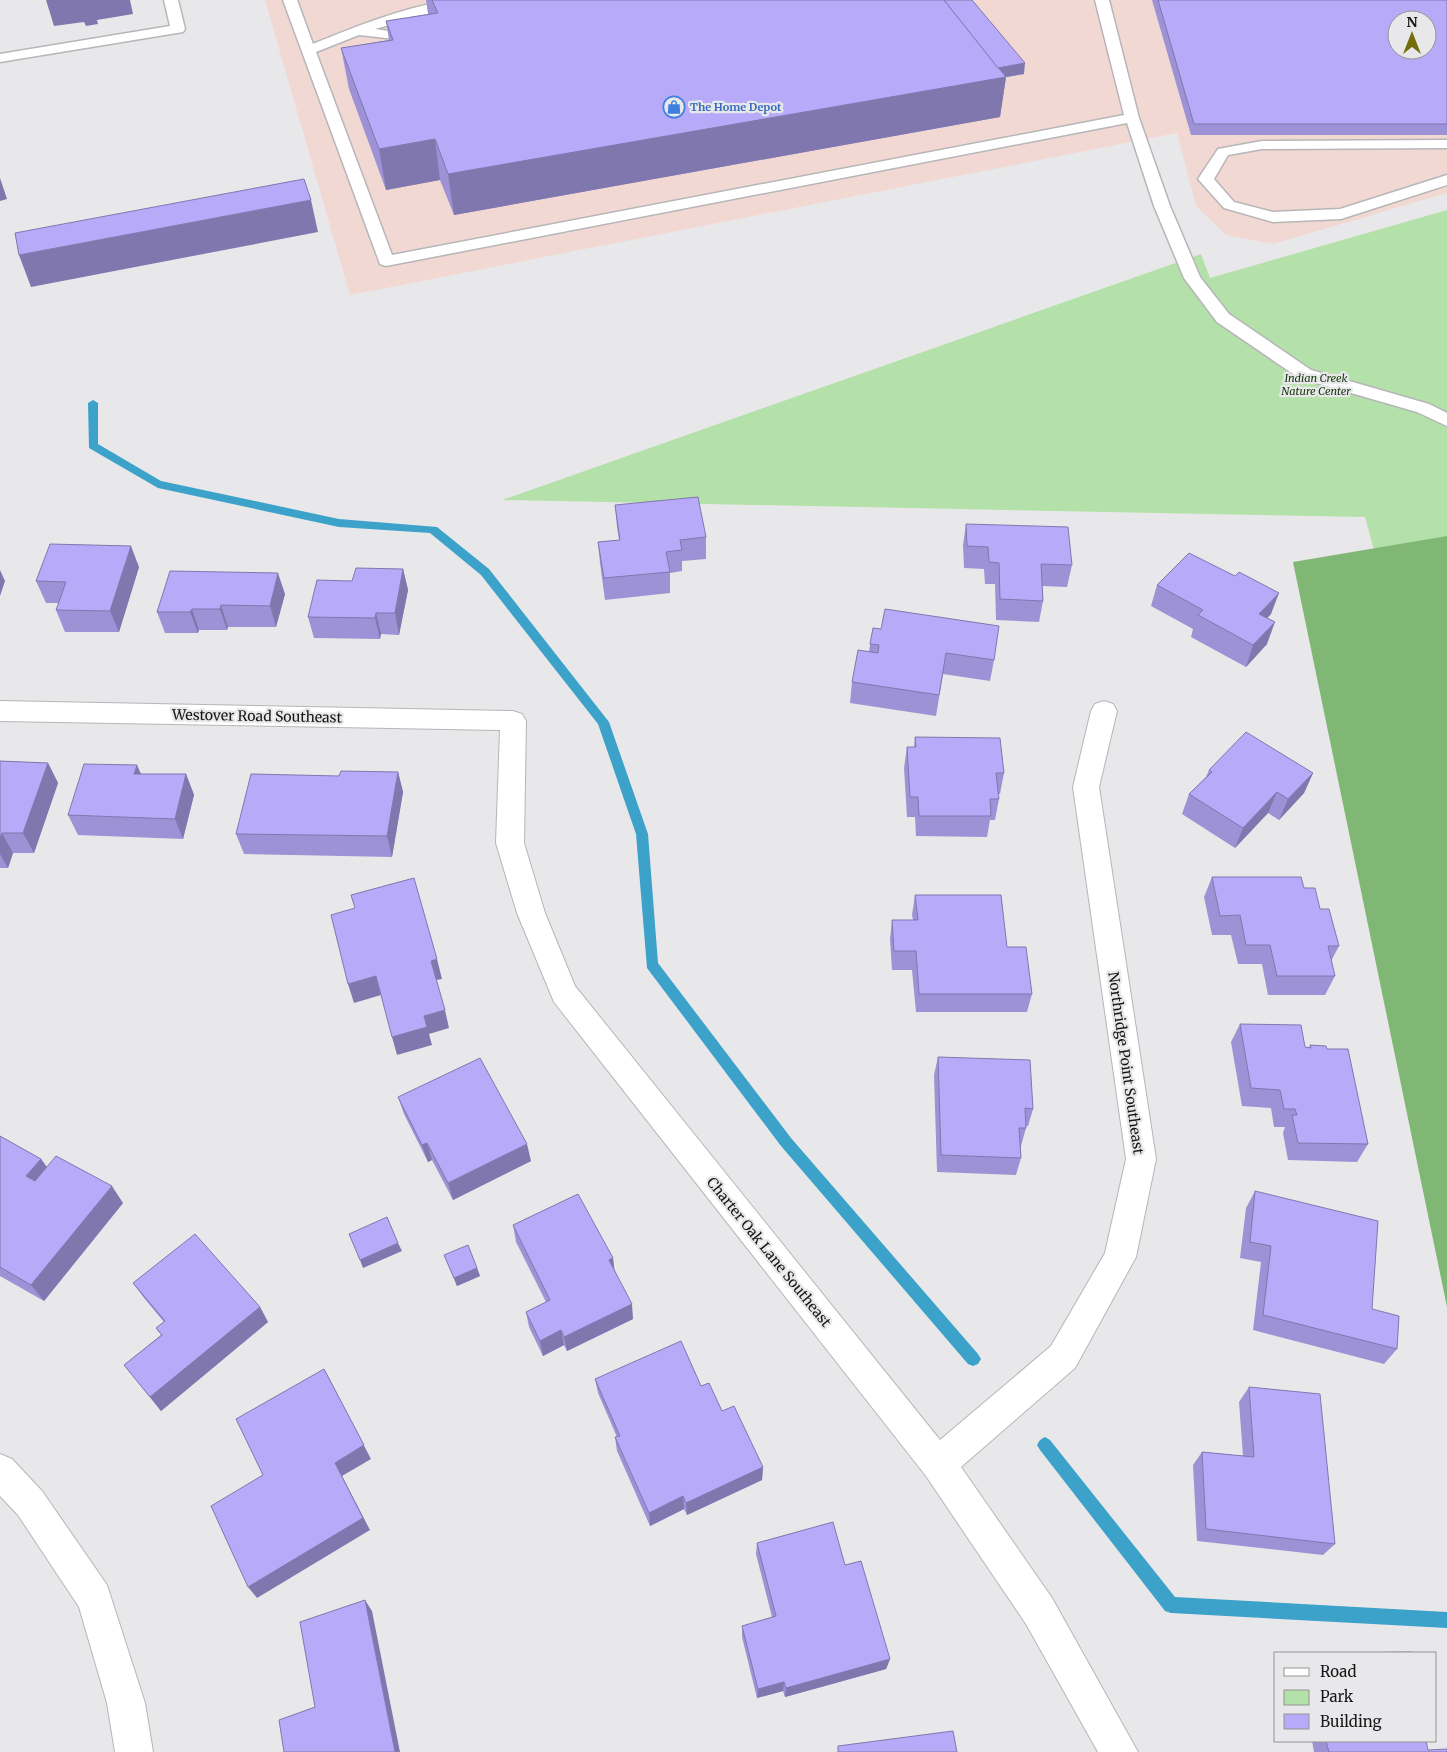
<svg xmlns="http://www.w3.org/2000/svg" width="1447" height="1752" font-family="Merriweather,serif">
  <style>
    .commercial { fill: #f2d8d2; fill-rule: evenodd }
    .green { fill: #b4e1a9 }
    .forest { fill: #81b774 }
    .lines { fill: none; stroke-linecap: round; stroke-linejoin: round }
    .stream { fill: #3da2ca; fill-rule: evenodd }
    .service-casing { stroke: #b6b6b8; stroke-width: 3 }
    .minor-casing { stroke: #b6b6b8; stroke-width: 2 }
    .service { fill: #fff; fill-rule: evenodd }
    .minor { fill: #fff; fill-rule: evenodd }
    .wall { fill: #9d92d5 }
    .shaded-wall { fill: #8077ae }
    .building { fill: #b7aaf8; stroke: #8077ae; fill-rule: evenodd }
    .labels { text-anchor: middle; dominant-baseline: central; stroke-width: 4.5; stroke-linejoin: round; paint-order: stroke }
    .far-shop-label { font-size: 11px; font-weight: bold; fill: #366cbe; stroke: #e8e8ea; text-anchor: start }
    .far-park-label { font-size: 11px; font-style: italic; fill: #14380a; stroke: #e8e8ea }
    .street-label { font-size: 14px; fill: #161617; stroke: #e8e8ea }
  </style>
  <rect width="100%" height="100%" fill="#e8e8ea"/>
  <path class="commercial" d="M265,0H1447V193L1273,244L1226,235L1196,206L1177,133L350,295ZM1397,20H1427V50H1397Z"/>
  <polygon class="green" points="1447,210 1447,818 1365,517 502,500 1201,254 1210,278"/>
  <polygon class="forest" points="1447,536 1447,1307 1293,562"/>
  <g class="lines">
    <g class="stream">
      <polygon points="93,400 98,403 98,444 161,481 339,519 437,527 489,569 609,722 648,834 658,963 791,1138 978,1354 981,1359 978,1364 973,1366 968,1364 781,1146 647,968 636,834 598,724 481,575 430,533 339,527 158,488 89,448 88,403"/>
      <polygon points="1045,1437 1050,1440 1175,1597 1447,1612 1447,1628 1171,1613 1165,1611 1040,1450 1037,1445 1040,1440"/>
    </g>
    <g class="service-casing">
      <g id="service">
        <polygon points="164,0 178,0 185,29 183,32 0,62 0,54 170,26"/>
        <path d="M283,0H297L313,44C357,26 404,7 452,0C463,0 475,0 487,0L485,3L436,12L375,29L422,36L424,39L422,42L359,35L316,52L392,255L1124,115L1095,0H1109L1139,118L1170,206L1200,277L1229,314L1311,370L1429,404L1447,413V426L1417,412L1299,378L1217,322L1184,278L1154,206L1127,123L386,266L380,264Z"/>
        <polygon points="1447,140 1447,148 1262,149 1228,155 1214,179 1234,202 1273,212 1340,209 1447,175 1447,185 1341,219 1273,222 1224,208 1198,179 1218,149 1262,141"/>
      </g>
    </g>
    <g class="minor-casing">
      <g id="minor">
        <polygon points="0,701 513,711 522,714 526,721 524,843 545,913 575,986 940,1440 1051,1346 1105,1253 1126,1159 1073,787 1091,711 1095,704 1104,701 1113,704 1117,711 1099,787 1156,1159 1136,1257 1075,1368 961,1467 1052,1598 1138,1752 1098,1752 1026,1624 926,1476 554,1002 517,913 496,843 500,730 0,721"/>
        <polygon points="0,1454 12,1459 42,1491 107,1585 145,1703 153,1752 115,1752 107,1703 79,1607 18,1515 0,1496"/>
      </g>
    </g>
    <use href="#service" class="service"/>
    <use href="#minor" class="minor"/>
  </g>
  <g class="wall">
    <polygon points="426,0 972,0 1024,74 1006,77 1000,117 454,215 440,180 386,190 349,89 341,48 389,40 386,21 428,14"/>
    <polygon points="1152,0 1447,0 1447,135 1191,135"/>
    <polygon points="615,505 706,537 706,559 682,561 682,571 670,573 670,593 605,600 600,563 598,542 619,540 617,527"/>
    <polygon points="966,524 1072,565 1067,587 1042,586 1043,601 1039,622 996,620 995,584 985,584 984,569 964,568 963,545"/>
    <polygon points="139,567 119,632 65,632 56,610 59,603 46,603 36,581"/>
    <polygon points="403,569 408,590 399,635 381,634 380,639 314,638 308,617 352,581"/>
    <polygon points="1157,585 1271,614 1267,618 1267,644 1246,667 1191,637 1193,629 1151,606"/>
    <polygon points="285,594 276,627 228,627 227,630 199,630 198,633 165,633 157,612"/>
    <polygon points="873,628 994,660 990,681 943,674 936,716 850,703 852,682 869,651"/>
    <polygon points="915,737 1004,773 1000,794 998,794 999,799 995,820 990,820 987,837 916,836 915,817 907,817 904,768 907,747 914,747"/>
    <polygon points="0,761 48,763 58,783 34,853 13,853 8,868 0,868"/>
    <polygon points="1209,770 1313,773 1304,793 1279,820 1268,813 1235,848 1182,814 1189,794 1206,777"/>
    <polygon points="398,772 403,792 392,857 244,854 236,834 339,776"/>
    <polygon points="141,774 186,774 194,795 183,839 78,835 68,815"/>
    <polygon points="1212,877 1304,888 1320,909 1339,946 1331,961 1335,976 1325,995 1268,995 1262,964 1238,964 1231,935 1212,935 1204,897"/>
    <polygon points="915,895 1007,947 1032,994 1027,1012 916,1012 912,970 892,970 890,939 892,920 913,920 912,915"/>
    <polygon points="1240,1024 1305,1047 1309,1048 1310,1045 1327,1049 1368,1144 1357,1162 1288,1160 1283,1133 1285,1127 1274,1127 1271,1108 1242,1106 1231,1042"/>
    <polygon points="938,1057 1033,1109 1028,1126 1026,1126 1026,1128 1021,1146 1021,1158 1016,1175 937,1172 934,1075"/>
    <polygon points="398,1097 531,1161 453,1200 432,1160 428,1162 404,1114"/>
    <polygon points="0,1136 41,1159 47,1167 123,1203 44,1301 0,1276"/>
    <polygon points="1255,1191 1372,1309 1397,1349 1384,1364 1253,1330 1261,1262 1240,1258 1246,1208"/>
    <polygon points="513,1225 613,1258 614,1271 633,1319 567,1351 564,1345 543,1356 529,1327 526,1312 546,1302 516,1242"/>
    <polygon points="444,1255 477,1268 480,1276 457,1286"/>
    <polygon points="133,1283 260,1307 268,1322 161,1411 124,1365 161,1335 156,1328 164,1322 144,1298"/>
    <polygon points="595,1379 701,1386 722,1411 763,1467 762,1480 687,1515 684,1509 650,1526 617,1451 615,1437 617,1437 598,1393"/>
    <polygon points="1249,1387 1335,1544 1323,1555 1197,1541 1193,1465 1202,1452 1243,1456 1239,1402"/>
    <polygon points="757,1543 845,1565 890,1659 886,1669 785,1697 783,1691 757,1698 742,1637 742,1626 772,1617 756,1554"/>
    <polygon points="1312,1741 1426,1741 1428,1750 1447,1752 1314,1752"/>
  </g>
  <g class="shaded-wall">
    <polygon points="46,0 130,0 133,14 97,20 98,24 86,26 84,22 54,26"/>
    <polygon points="1025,63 1024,74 1006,77 1000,117 454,215 448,174 975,72"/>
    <polygon points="435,139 440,180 386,190 379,149"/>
    <polygon points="0,178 7,199 0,201"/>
    <polygon points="311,200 318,232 31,287 19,255"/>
    <polygon points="131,546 139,567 119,632 110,611"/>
    <polygon points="403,569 408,590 399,635 395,613"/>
    <polygon points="0,570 5,581 0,596"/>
    <polygon points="278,573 285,594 276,627 270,606"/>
    <polygon points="1279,593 1271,614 1251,635 1259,614"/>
    <polygon points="221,605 228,627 227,630 220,609"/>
    <polygon points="192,609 199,630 198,633 190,612"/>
    <polygon points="376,613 381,634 380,639 375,618"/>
    <polygon points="1275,622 1267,644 1246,667 1253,645"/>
    <polygon points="48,763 58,783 34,853 23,833"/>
    <polygon points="137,765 146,785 134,774"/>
    <polygon points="398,772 403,792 392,857 387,836"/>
    <polygon points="1313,773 1304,793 1279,820 1288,799"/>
    <polygon points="186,774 194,795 183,839 175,819"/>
    <polygon points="1277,792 1268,813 1235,848 1243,828"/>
    <polygon points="2,833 13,853 8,868 0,854 0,838"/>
    <polygon points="437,959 442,979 436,980 431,961"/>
    <polygon points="376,976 381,995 354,1003 348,984"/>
    <polygon points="445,1010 449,1028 429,1034 432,1045 397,1055 392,1037 424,1016"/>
    <polygon points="427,1143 432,1160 428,1162 422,1145"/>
    <polygon points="527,1144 531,1161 453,1200 448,1183"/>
    <polygon points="41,1159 53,1176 39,1193 26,1176"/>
    <polygon points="112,1186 123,1203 44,1301 31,1285"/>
    <polygon points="398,1243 402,1251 363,1268 360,1260"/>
    <polygon points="613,1258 615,1274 609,1260"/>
    <polygon points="477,1268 480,1276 457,1286 454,1278"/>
    <polygon points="632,1304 633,1319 567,1351 564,1337"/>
    <polygon points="260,1307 268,1322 161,1411 150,1397"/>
    <polygon points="561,1330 564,1345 543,1356 540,1341"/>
    <polygon points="324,1369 371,1459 342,1476 370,1530 257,1598 248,1587 335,1463"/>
    <polygon points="763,1467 762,1480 687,1515 686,1503"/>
    <polygon points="683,1496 684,1509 650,1526 649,1513"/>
    <polygon points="365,1600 372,1611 400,1752 395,1752"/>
    <polygon points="890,1659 886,1669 785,1697 786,1688"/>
    <polygon points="784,1682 783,1691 757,1698 758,1689"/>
  </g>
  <g class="building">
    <polygon points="432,0 944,0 1006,77 448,174 435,139 379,149 341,48 393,40 386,21 438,13"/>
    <polygon points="944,0 972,0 1025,63 998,68"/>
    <path d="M1158,0H1447V124H1194ZM1397,20H1427V50H1397Z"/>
    <polygon points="304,179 311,200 19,255 15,233"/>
    <polygon points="698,497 706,537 680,540 682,550 666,552 670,572 604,578 598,542 620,540 615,505"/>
    <polygon points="966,524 1068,527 1072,565 1041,564 1043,601 1000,599 999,563 989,562 988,547 967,546"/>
    <polygon points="50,544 131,546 110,611 56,610 66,582 36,581"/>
    <polygon points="1189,553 1235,576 1239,572 1279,593 1259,614 1275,622 1253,645 1198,615 1203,610 1157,585"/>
    <polygon points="356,568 403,569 395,613 376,613 375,618 308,617 317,580 352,581"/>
    <polygon points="170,571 278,573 270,606 221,605 220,609 192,609 190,612 157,612"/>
    <polygon points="885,609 999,626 994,660 946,653 939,695 852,682 858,650 878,653 879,645 870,644 873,628 881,629"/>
    <polygon points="1246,732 1313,773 1288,799 1277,792 1243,828 1189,794 1212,772 1209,770"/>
    <polygon points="915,737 1000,738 1004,773 996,773 999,799 990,799 991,816 919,816 918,797 910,797 907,747 916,747"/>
    <polygon points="0,761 48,763 23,833 2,833 0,838"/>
    <polygon points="84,764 137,765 134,774 186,774 175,819 68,815"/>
    <polygon points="341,771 398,772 387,836 236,834 251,774 339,776"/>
    <polygon points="1212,877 1301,877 1304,888 1315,888 1320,909 1329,909 1339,946 1328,946 1335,976 1277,976 1270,945 1246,945 1240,915 1220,916"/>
    <polygon points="414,878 437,959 431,961 445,1010 424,1016 427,1027 392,1037 376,976 348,984 331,915 355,908 351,895"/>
    <polygon points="915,895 1001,895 1007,947 1026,947 1032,994 919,994 916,951 894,951 892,920 918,920"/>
    <polygon points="1240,1024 1301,1025 1305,1047 1311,1048 1310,1045 1326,1046 1327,1049 1348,1049 1368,1144 1298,1143 1292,1115 1297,1115 1295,1109 1284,1109 1280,1090 1251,1088"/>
    <polygon points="938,1057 1030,1060 1033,1109 1025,1108 1026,1128 1019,1128 1021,1158 941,1155"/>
    <polygon points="480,1058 527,1144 448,1183 427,1143 422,1145 398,1097"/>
    <polygon points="0,1136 41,1159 26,1176 35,1181 56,1156 112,1186 31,1285 0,1267"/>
    <polygon points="1255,1191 1378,1221 1372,1309 1399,1316 1397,1349 1263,1315 1271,1246 1250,1242"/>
    <polygon points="578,1194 613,1258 609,1260 632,1304 564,1337 561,1330 540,1341 526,1312 550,1300 513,1225"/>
    <polygon points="387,1217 398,1243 360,1260 349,1234"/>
    <polygon points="195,1234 260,1307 150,1397 124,1365 162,1335 156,1328 165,1321 133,1283"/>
    <polygon points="468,1245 477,1268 454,1278 444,1255"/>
    <polygon points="681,1341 701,1386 709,1383 722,1411 734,1406 763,1467 686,1503 683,1496 649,1513 615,1437 620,1436 595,1379"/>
    <polygon points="324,1369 364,1445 335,1463 363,1518 248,1587 211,1506 263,1475 236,1419"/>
    <polygon points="1249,1387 1320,1394 1335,1544 1206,1529 1202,1452 1254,1457"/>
    <polygon points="833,1522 845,1565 861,1561 890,1659 786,1688 784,1682 758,1689 742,1626 776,1616 757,1543"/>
    <polygon points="365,1600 395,1752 284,1752 279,1720 315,1707 300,1622"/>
    <polygon points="1412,1652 1412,1653 1343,1653"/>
    <polygon points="953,1731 957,1752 838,1752 838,1746"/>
    <polygon points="1326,1741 1426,1741 1428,1750 1447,1749 1447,1752 1329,1752"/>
  </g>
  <defs>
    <g id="shop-ring" transform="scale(1.125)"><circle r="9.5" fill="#e8e8ea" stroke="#3f7fe0" stroke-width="1.5"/><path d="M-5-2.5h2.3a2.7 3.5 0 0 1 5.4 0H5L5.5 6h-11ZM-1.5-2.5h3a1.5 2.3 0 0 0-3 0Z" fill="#3f7fe0"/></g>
  </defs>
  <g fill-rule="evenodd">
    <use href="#shop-ring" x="674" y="107"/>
  </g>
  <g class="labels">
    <g class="far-shop-label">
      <text x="690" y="107">The Home Depot</text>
    </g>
    <g class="far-park-label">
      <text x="1316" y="378">Indian Creek<tspan x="1316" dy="13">Nature Center</tspan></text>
    </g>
    <g class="street-label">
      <text transform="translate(257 716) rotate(1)">Westover Road Southeast</text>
      <text transform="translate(1126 1063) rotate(82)">Northridge Point Southeast</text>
      <text transform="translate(769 1252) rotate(51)">Charter Oak Lane Southeast</text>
    </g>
  </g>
  <rect x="1274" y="1652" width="162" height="90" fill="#e8e8ea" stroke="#949496"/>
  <rect x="1284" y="1668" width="25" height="8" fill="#ffffff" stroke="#949496"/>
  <text x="1320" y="1677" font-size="15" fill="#161617">Road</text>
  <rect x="1284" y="1690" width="25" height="15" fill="#b4e1a9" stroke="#949496"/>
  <text x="1320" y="1702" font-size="15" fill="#161617">Park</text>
  <rect x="1284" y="1714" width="25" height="15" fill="#b7aaf8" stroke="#949496"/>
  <text x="1320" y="1727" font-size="15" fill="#161617">Building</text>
  <g transform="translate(1412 35)"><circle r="24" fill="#e8e8ea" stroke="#949496"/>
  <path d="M0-4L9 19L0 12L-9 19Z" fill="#756d0b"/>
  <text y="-8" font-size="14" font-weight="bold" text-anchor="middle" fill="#161617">N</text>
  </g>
</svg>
